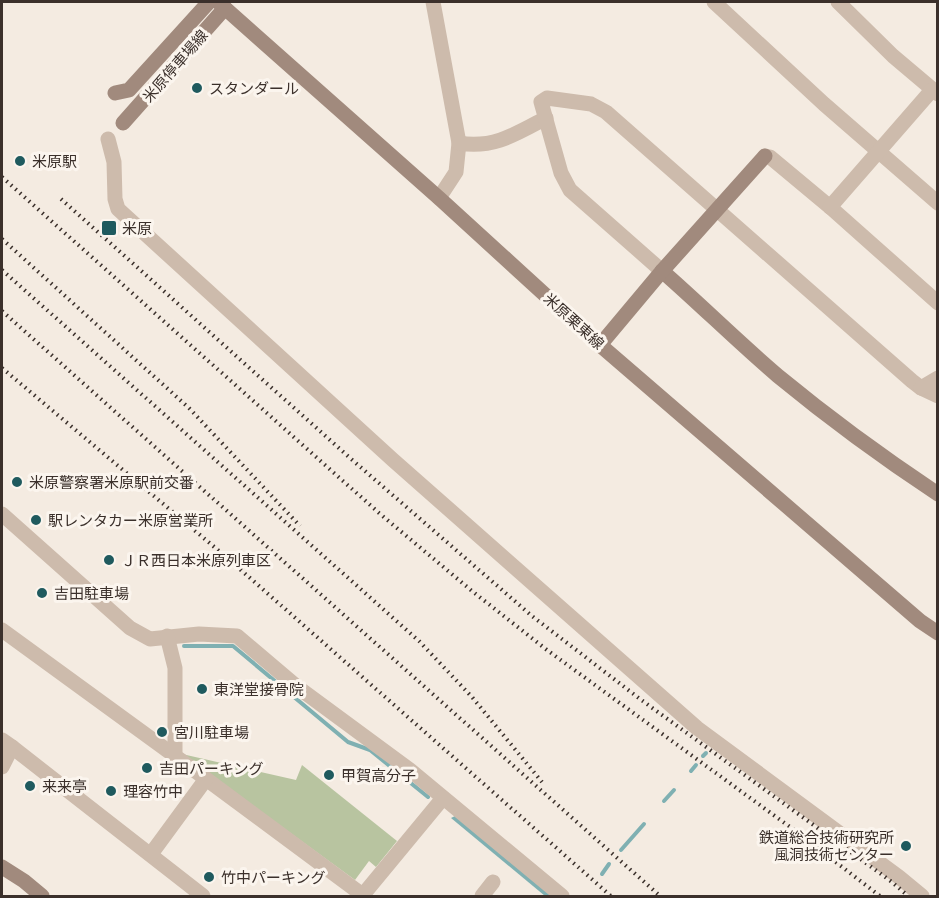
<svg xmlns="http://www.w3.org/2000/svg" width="939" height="898" font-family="'Public Sans','Noto Sans JP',sans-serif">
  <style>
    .green { fill: #b8c4a0 }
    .water { fill: #7fb0b2 }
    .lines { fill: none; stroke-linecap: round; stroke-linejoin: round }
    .stream { stroke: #7fb0b2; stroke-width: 4 }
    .street { stroke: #cdbbac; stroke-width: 15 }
    .secondary { stroke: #a18a7d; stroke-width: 15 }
    .rail { stroke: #3b302b; stroke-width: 4; stroke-dasharray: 1.5 4.5; stroke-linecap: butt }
    .poi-dot { fill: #1f5a5e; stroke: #fbf5ee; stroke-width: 2 }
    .labels { text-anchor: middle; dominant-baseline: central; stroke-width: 6; stroke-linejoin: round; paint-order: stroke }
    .street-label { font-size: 15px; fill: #3b302b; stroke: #fbf5ee }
    .poi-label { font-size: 15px; fill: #3b302b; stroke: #fbf5ee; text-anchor: start }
  </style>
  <rect width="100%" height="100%" fill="#f4ebe1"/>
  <polygon class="green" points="182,754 296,780 302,765 397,841 376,867 369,861 355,880"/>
  <polygon class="water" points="455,816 553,896 545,896 451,818"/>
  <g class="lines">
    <g class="stream">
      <polyline points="184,646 233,646 348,742 370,750 428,797"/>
      <polyline points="703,756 706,753"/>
      <polyline points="691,771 696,765"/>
      <polyline points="664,801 674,790"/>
      <polyline points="621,850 644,824"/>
      <polyline points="602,874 609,864"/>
    </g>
    <g class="street">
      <polyline points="433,2 459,143 456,172 439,198"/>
      <polyline points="714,2 824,104 938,203"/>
      <polyline points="838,2 893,56 938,94"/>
      <polyline points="108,139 114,162 115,199 118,209 393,460 697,728 899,877 922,896"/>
      <path d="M459,143C493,149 516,134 546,118"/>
      <polyline points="765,156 770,157 830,207 938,303"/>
      <polyline points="830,207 932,90"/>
      <polyline points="662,271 570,190 561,173 541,102 547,98 591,104 606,112 912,381 921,388 938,396"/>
      <polyline points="921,388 938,378"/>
      <polyline points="2,514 130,628 150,639 199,634 237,636 296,686 410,770 562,896"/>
      <polyline points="2,630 175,756"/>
      <polyline points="167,636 175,668 175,756 364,896"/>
      <polyline points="2,740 12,747 2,767"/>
      <polyline points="12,747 203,896"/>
      <polyline points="151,854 206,779"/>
      <polyline points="362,896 443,798"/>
      <polyline points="482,896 493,882"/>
    </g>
    <g class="secondary">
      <polyline points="218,2 439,198 600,345 920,621 938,633"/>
      <polyline points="115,93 129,90 209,2"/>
      <polyline points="123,123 225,8"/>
      <path d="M662,271C701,305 738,342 778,376C829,418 882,457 938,494"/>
      <polyline points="600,345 662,271 765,156"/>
      <polyline points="2,867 24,881 42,896"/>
    </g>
    <g class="rail">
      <polyline points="2,177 379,513 472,591 547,650 790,827 880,896"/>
      <polyline points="61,199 350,458 532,616 640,699 892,882 908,896"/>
      <polyline points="2,239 189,408 300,526"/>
      <polyline points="2,270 419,641 472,697 542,782"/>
      <polyline points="2,311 660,896"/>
      <polyline points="2,368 225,556 611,896"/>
    </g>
  </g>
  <g class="poi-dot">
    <circle cx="197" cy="88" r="6"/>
    <circle cx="20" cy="161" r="6"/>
    <rect x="101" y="220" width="16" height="16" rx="3"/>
    <circle cx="17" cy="482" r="6"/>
    <circle cx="36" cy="520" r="6"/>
    <circle cx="109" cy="560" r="6"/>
    <circle cx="42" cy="593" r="6"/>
    <circle cx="202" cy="689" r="6"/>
    <circle cx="162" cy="732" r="6"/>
    <circle cx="147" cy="768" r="6"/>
    <circle cx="329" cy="775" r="6"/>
    <circle cx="30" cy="786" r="6"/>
    <circle cx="111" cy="791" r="6"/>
    <circle cx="906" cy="846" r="6"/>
    <circle cx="209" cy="877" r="6"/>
  </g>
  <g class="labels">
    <g class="street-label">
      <text transform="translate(175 66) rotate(-49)">米原停車場線</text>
      <text transform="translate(574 321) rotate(42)">米原栗東線</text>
    </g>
    <g class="poi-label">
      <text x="209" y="88">スタンダール</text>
      <text x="32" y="161">米原駅</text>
      <text x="122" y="228">米原</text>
      <text x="29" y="482">米原警察署米原駅前交番</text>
      <text x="48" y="520">駅レンタカー米原営業所</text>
      <text x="121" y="560">ＪＲ西日本米原列車区</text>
      <text x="54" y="593">吉田駐車場</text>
      <text x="214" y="689">東洋堂接骨院</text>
      <text x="174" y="732">宮川駐車場</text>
      <text x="159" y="768">吉田パーキング</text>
      <text x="341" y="775">甲賀高分子</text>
      <text x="42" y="786">来来亭</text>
      <text x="123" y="791">理容竹中</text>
      <text x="894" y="837" text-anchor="end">鉄道総合技術研究所<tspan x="894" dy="17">風洞技術センター</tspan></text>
      <text x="221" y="877">竹中パーキング</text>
    </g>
  </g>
  <rect width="939" height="898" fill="none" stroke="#3b302b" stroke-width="6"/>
</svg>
